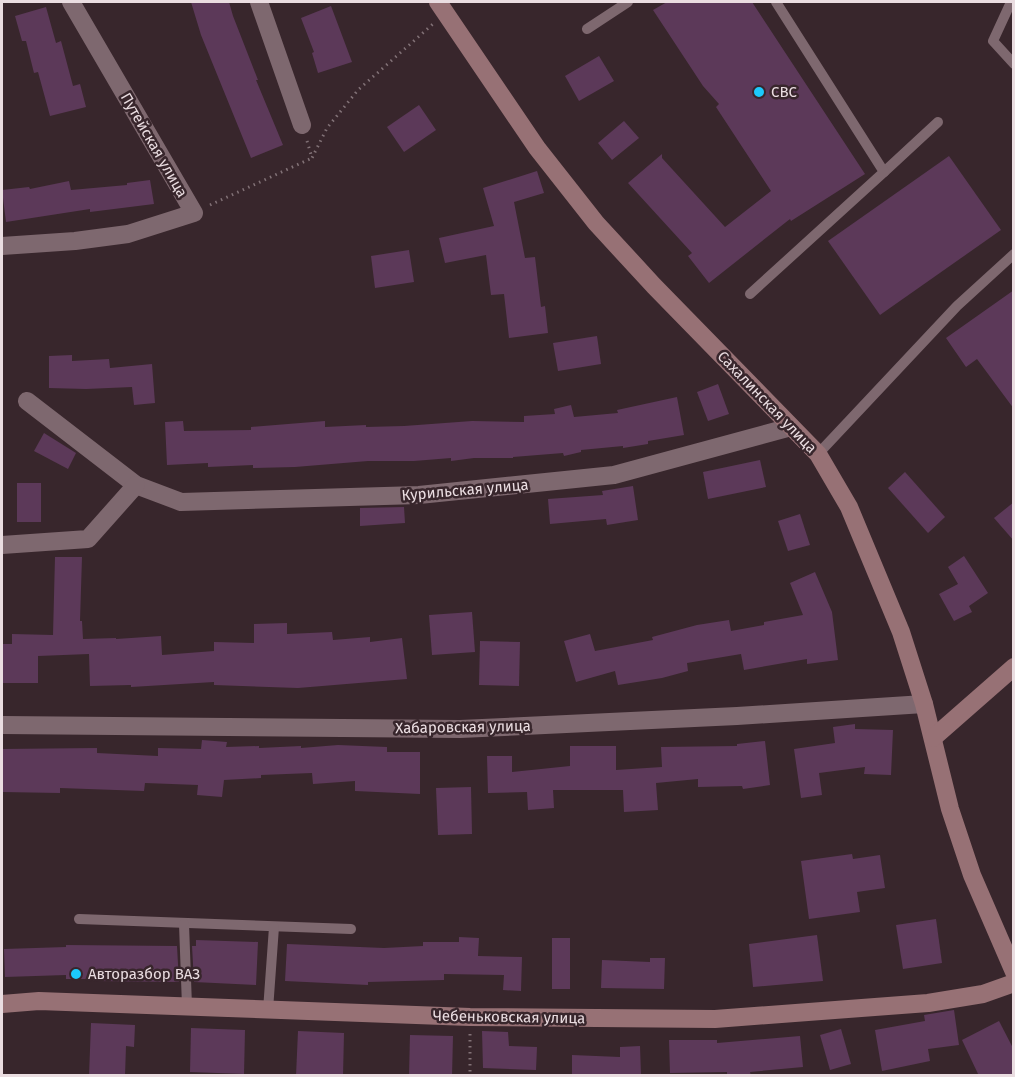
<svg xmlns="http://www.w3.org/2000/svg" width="1015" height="1077" font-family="'Fira Sans',sans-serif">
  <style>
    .building { fill: #5c3959 }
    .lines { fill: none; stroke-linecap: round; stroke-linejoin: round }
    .path { stroke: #827277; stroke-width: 3; stroke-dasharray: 1.5 4.5; stroke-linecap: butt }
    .lane { stroke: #7e686f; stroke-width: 10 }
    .street { stroke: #7e686f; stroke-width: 18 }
    .secondary { stroke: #977175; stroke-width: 18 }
    .poi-dot { fill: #1cc9fc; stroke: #38262c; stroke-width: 2 }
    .labels { text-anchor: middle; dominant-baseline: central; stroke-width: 5; stroke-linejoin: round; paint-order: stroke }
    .poi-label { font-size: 15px; fill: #eadde1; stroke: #38262c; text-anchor: start }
    .street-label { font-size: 15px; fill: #eadde1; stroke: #38262c }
  </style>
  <rect width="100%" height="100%" fill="#38262c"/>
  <g class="building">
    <polygon points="191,2 229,2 233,16 258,80 256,80 283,145 251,158 201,35"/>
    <polygon points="667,2 752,2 865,174 791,221 790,219 709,283 688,256 692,253 628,183 662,154 662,158 725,227 771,191 716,107 719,104 703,86 653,10"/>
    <polygon points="331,6 352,62 318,73 312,53 314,52 301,18"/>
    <polygon points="46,7 56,43 61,41 73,86 80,84 86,107 50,116 38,72 34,73 26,41 22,41 15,16"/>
    <polygon points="599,56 614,81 579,101 565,76"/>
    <polygon points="419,105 436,130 404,152 387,127"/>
    <polygon points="624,121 639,138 612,160 598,143"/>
    <polygon points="949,156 1001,230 880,315 828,241"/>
    <polygon points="537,171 544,193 514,202 525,258 535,257 541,307 545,306 548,333 509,338 504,294 491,295 486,255 445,263 439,238 494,226 483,188"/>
    <polygon points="150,180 154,204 90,212 90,209 6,222 2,190 29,187 30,189 69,181 71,190 127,185 127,183"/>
    <polygon points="409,250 414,282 375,288 371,256"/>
    <polygon points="1014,290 1014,409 977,359 966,367 946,338"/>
    <polygon points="597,336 601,364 558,371 553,343"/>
    <polygon points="72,355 72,361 109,359 110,368 152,364 155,403 134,405 132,387 86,389 49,388 49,356"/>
    <polygon points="718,384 729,414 708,421 697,392"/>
    <polygon points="677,397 684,435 648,441 648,444 623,448 623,446 581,450 581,452 564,456 563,453 513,457 513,458 474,458 451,461 451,458 414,461 368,461 295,467 253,468 253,465 208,467 208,463 167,465 165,422 183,421 184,431 251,430 251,427 325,421 325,427 366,425 366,427 404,426 472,421 524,422 524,416 555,414 554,409 571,405 574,417 618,413 617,410"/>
    <polygon points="44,433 76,453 68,469 34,451"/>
    <polygon points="760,460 766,487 708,499 703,472"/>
    <polygon points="905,472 945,517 928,533 888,488"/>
    <rect x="17" y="483" width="24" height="39"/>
    <polygon points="633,486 638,520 607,525 606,519 550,524 548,499 603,495 602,491"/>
    <polygon points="1014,502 1014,541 994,518"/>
    <polygon points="404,507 405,523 360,526 360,508"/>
    <polygon points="800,514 810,545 788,551 778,521"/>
    <polygon points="964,556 988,593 969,606 972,612 954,621 939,594 958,584 948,567"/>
    <polygon points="55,557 82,557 80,621 82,621 83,639 116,638 116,639 161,636 162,655 214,651 214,642 254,643 254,624 287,623 287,634 332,632 333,640 370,637 370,642 402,638 407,679 298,688 214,685 214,682 131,687 131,685 90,686 89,654 38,656 38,683 2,683 2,644 12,644 12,634 53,635"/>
    <polygon points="815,572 832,612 838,660 807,664 807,659 744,670 741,654 687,663 688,671 662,678 618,685 615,671 576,682 564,641 590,634 595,651 653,640 652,637 697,625 729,620 731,631 764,625 764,622 803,615 790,583"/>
    <polygon points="472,612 475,652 432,655 429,615"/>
    <polygon points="480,641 520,642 519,686 479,685"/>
    <polygon points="855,724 855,729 893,730 891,775 864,774 865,767 819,773 822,795 801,798 794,749 835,743 833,727"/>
    <polygon points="202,740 227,742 226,747 259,746 259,748 301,746 301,748 338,745 387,747 387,752 420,752 420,794 355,791 355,781 313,784 312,773 261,775 261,778 224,780 222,797 197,795 198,785 145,783 144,791 60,788 60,793 2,792 2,749 97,748 97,753 158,756 158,748 201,749"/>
    <polygon points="765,741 770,785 743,789 742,786 698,787 698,779 656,783 658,810 624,812 623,790 553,790 554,808 528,810 527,792 488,793 487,756 512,756 512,772 570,766 570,746 616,746 616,770 662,767 661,747 737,746 737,744"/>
    <polygon points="471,787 472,834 438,835 436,788"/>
    <polygon points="852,854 853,859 880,855 885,888 857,892 860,912 809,919 801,861"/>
    <polygon points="936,919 942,963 903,969 896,925"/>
    <polygon points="817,935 823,981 753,987 749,944"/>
    <polygon points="459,937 479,938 478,956 522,957 521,991 503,990 504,975 444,974 444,980 368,982 368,985 285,981 287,944 384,948 423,946 423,942 459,942"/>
    <rect x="552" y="938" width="18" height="51"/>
    <polygon points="196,940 258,942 256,985 194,982 192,946 196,946"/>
    <polygon points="66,945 177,946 179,982 93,981 93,979 66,979 66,975 5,977 4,949 66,947"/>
    <polygon points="650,958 665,958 664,989 601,988 602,960 650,962"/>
    <polygon points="954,1010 959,1045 928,1049 930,1061 882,1071 875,1030 925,1021 924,1015"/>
    <polygon points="999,1021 1014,1050 1014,1076 979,1076 962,1040"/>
    <polygon points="91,1023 135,1025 134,1047 126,1046 125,1076 89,1076"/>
    <polygon points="191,1028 245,1030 244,1074 190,1072"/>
    <polygon points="841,1029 851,1064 830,1070 820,1035"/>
    <polygon points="298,1031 344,1033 343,1076 296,1076"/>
    <polygon points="482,1031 508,1032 509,1046 537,1047 536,1070 483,1068"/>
    <polygon points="410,1035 453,1036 452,1076 409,1076"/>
    <polygon points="800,1036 803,1067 750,1072 751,1076 727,1076 727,1072 670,1073 669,1040 717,1040 717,1043"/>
    <polygon points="640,1046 641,1075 572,1076 572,1055 620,1057 620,1047"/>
  </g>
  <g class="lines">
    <g class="path">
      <polyline points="307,141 312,158 327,128 358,90 433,24"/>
      <polyline points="210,205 312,158"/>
      <polyline points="470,1034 470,1076"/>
    </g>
    <g class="lane">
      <polyline points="1011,2 993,41 1014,64"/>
      <polyline points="587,29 628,2"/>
      <polyline points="884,172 938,122"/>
      <polyline points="750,294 884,172 776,2"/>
      <polyline points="818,454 957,306 1014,254"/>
      <polyline points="79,919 351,929"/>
      <polyline points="184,924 187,1006"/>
      <polyline points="268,1010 274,927"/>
    </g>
    <g class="street">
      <polyline points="259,2 302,125"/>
      <polyline points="2,246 75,241 128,234 194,213 71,2"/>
      <polyline points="27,401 136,485 181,502 419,495 614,475 791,427"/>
      <polyline points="2,545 88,539 136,485"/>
      <polyline points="2,725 460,729 737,716 924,704"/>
    </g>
    <g class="secondary">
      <polyline points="438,2 537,148 596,223 654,286 818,454 849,507 901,632 924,704 950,809 972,875 1014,972"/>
      <polyline points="933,738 1014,667"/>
      <polyline points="2,1004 39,1001 470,1017 715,1019 928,1003 983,994 1014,983"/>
    </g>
  </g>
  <g class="poi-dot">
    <circle cx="759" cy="92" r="6"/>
    <circle cx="76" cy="974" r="6"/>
  </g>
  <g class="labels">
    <g class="poi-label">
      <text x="771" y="92">СВС</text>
      <text x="88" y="974">Авторазбор ВАЗ</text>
    </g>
    <g class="street-label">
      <text transform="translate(154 145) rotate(60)">Путейская улица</text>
      <text transform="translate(767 402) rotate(46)">Сахалинская улица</text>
      <text transform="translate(465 490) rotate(-5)">Курильская улица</text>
      <text transform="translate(463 727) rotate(-1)">Хабаровская улица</text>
      <text transform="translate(509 1017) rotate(1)">Чебеньковская улица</text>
    </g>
  </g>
  <rect width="1015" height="1077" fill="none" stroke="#eadde1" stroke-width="6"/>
</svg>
